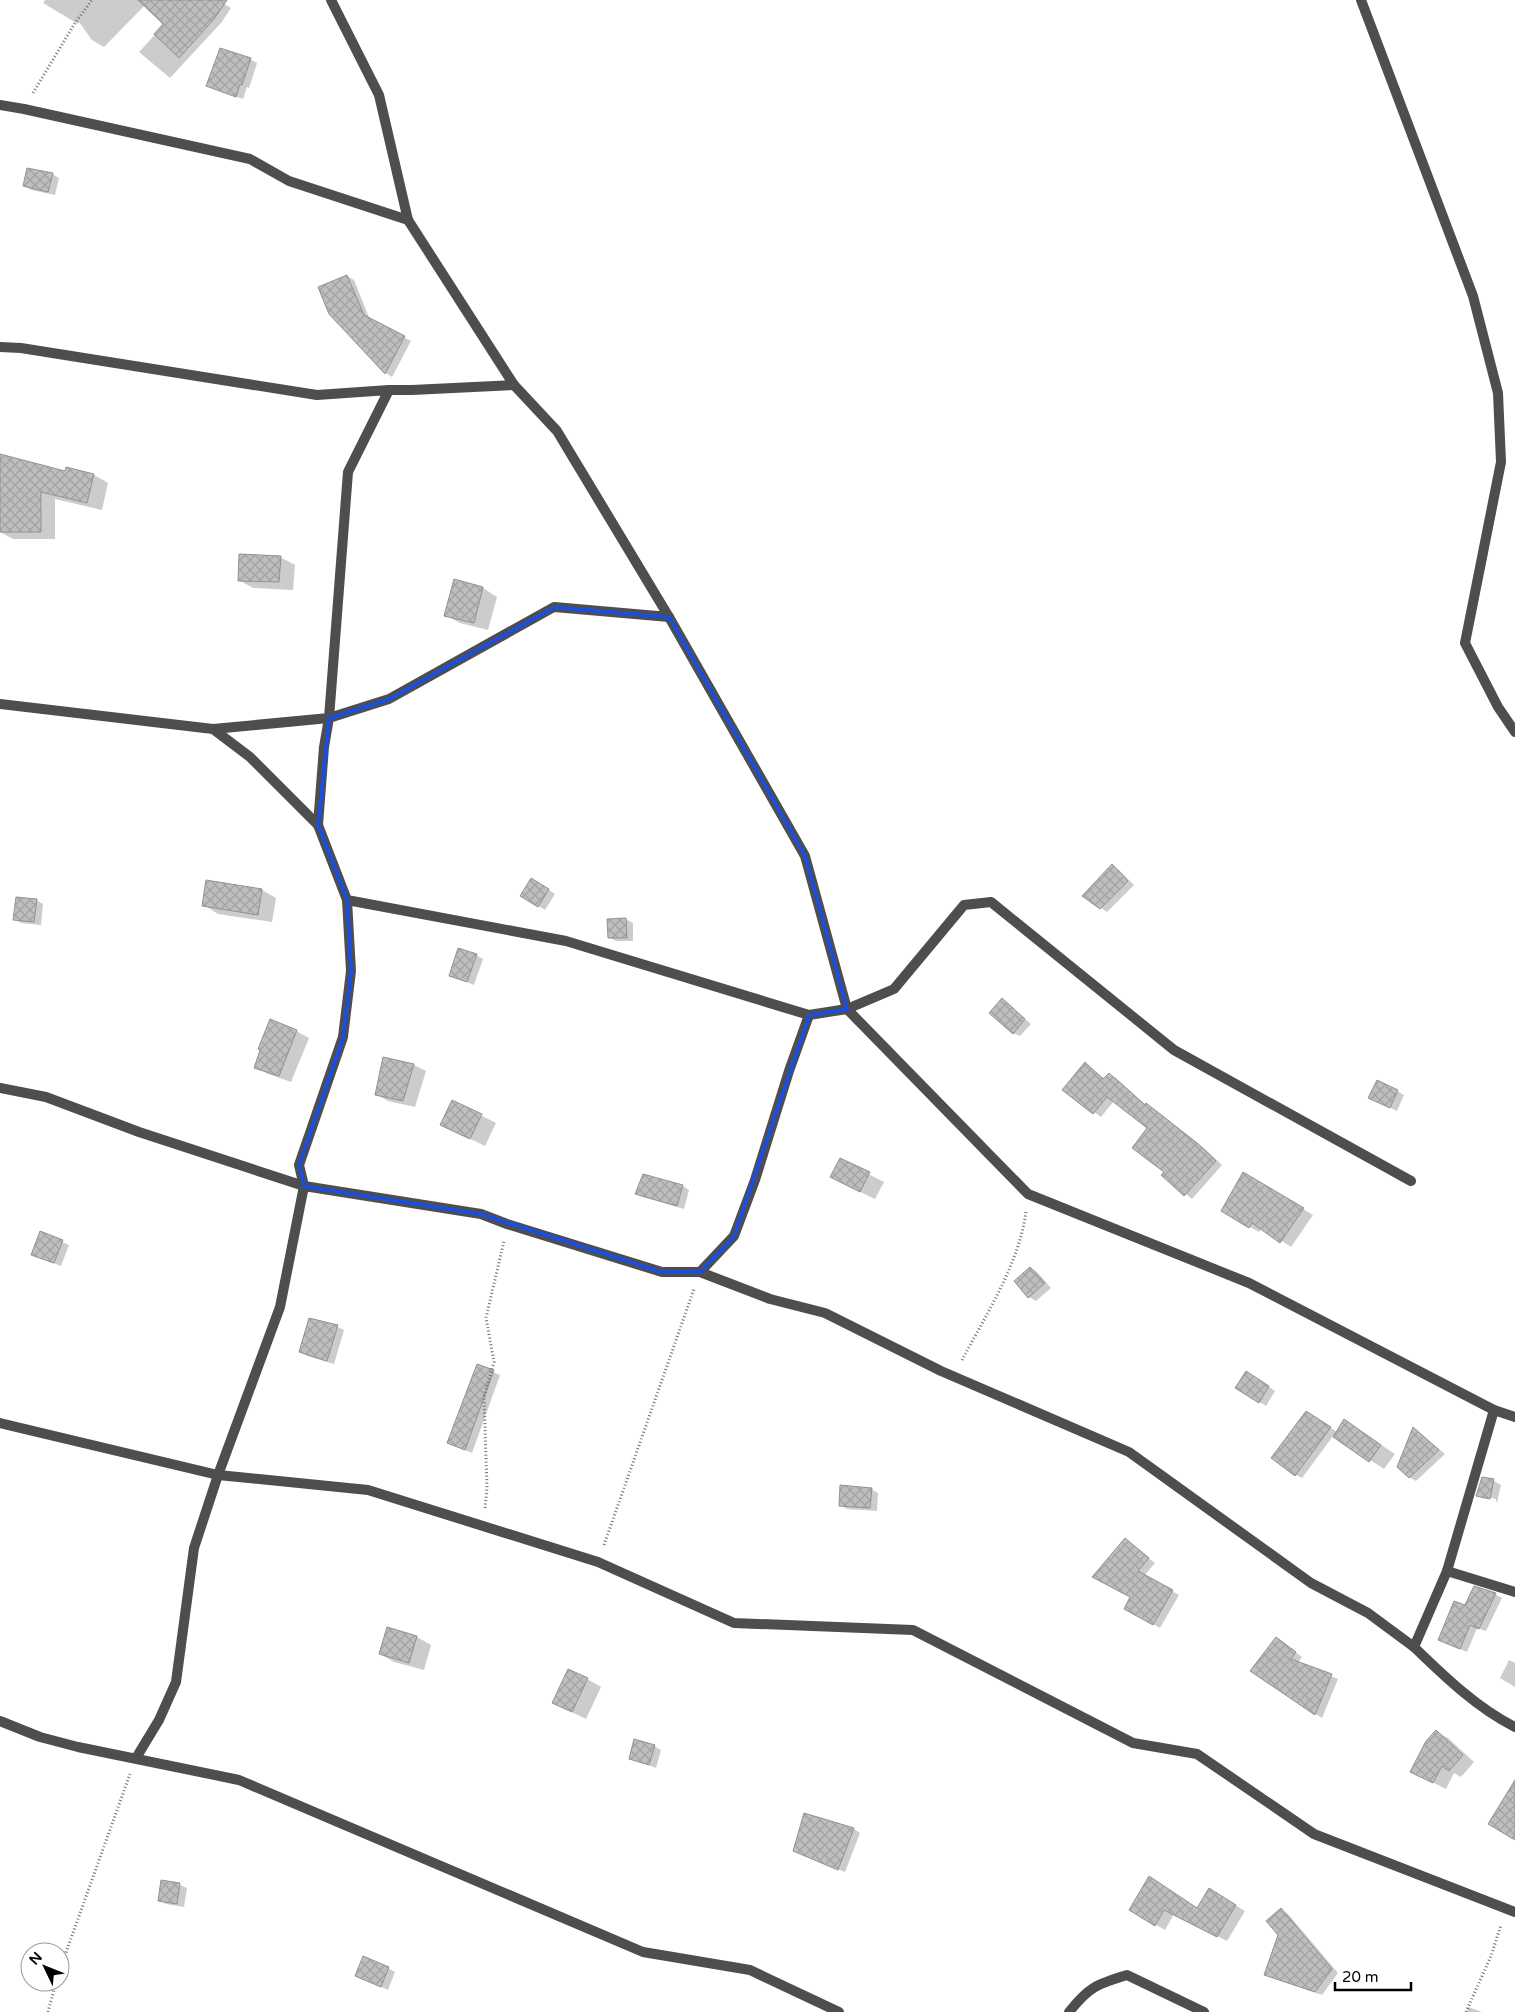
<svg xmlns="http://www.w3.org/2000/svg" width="1515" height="2012" font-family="'Varela Round',sans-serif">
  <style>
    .shadow { fill: #0003 }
    .building { fill: url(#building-cross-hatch); stroke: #929292 }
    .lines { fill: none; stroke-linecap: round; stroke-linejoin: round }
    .path { stroke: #707070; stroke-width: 3; stroke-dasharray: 1 2.5; stroke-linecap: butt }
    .minor { stroke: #4e4e4e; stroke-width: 10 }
    .marked { fill: none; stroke: #1d4ed8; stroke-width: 4; stroke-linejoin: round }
  </style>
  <defs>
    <pattern id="building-cross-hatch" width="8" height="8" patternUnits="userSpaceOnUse" patternTransform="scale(1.25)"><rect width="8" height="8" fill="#bebebe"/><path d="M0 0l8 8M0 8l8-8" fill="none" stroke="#a2a2a2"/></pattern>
  </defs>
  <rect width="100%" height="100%" fill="#fff"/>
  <g class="shadow">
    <polygon points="45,0 150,0 104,47 92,40 79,22 78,24 43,3"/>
    <polygon points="198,0 218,0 231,8 221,23 170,78 139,52 173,15"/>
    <polygon points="250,59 257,63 249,88 247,87 243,99 214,89"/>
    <polygon points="52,174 59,178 55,195 31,190 25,186"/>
    <polygon points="347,276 354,280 370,320 411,341 392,377 386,373 332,315"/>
    <polygon points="0,463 66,473 67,468 94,475 108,483 102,510 55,499 55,539 13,539 0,532"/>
    <polygon points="280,557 295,565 293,590 253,588 239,580"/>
    <polygon points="483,588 497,597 488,630 460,623 445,615"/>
    <polygon points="1112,866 1119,870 1134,885 1107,912 1101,908"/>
    <polygon points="532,879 555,894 545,910 522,896"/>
    <polygon points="262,890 276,898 272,922 218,914 204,905"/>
    <polygon points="36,900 43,904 41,925 21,923 15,919"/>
    <polygon points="626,919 633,923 633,941 616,941 609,937"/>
    <polygon points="476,955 483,959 474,985 450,975"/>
    <polygon points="1002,1000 1031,1024 1020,1036 1013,1033"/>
    <polygon points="296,1031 309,1038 291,1082 268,1074 256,1067"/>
    <polygon points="384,1058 414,1065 426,1071 415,1107 388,1101 376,1094"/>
    <polygon points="1085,1063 1105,1079 1109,1075 1116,1078 1146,1105 1153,1108 1204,1148 1222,1165 1192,1199 1163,1175 1165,1172 1149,1128 1114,1101 1101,1117 1064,1090"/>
    <polygon points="1397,1091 1404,1095 1397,1111 1377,1101"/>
    <polygon points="453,1101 496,1123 485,1146 442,1125"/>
    <polygon points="840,1160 884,1182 875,1199 846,1185"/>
    <polygon points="1244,1174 1313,1215 1291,1247 1262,1228 1259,1232 1222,1211"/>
    <polygon points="683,1186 689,1190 684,1209 643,1197 636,1194"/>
    <polygon points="41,1233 69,1245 61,1266 40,1258"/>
    <polygon points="1031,1268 1037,1272 1051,1288 1036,1301 1029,1297"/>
    <polygon points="337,1327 344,1330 334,1364 307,1356 301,1352"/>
    <polygon points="478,1366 500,1375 472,1453 448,1443"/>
    <polygon points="1253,1376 1275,1391 1266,1406 1237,1387"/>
    <polygon points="1313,1416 1337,1432 1345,1421 1395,1454 1384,1469 1333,1436 1302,1478 1296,1475"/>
    <polygon points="1414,1428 1445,1454 1416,1481 1409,1477"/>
    <polygon points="1483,1478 1494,1481 1501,1485 1497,1502 1484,1499 1496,1502 1496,1499 1483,1496 1483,1499 1478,1495"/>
    <polygon points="871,1489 878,1493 877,1511 847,1509 840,1505"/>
    <polygon points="1125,1540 1155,1563 1144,1576 1179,1595 1160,1628 1126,1609 1132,1597"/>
    <polygon points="1495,1594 1502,1598 1486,1631 1477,1628 1467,1652 1439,1640 1466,1607"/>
    <polygon points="387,1629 417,1637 431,1645 424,1670 394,1662 380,1654"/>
    <polygon points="1283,1643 1302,1657 1298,1663 1338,1679 1322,1718 1252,1671"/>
    <polygon points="1509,1660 1515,1663 1515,1687 1500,1678"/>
    <polygon points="587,1679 601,1687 586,1719 553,1703"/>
    <polygon points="1436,1732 1448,1738 1474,1762 1461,1777 1454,1773 1446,1789 1424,1778"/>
    <polygon points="654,1746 661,1750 656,1768 630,1758"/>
    <polygon points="805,1815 854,1829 860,1833 845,1872 801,1854"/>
    <polygon points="162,1882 180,1885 187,1888 184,1907 166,1904 159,1900"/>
    <polygon points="1219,1895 1245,1911 1227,1941 1174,1914 1165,1930 1131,1910 1198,1909"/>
    <polygon points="1281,1910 1288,1914 1338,1973 1322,1995 1266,1975 1280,1935"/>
    <polygon points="388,1968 395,1972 388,1990 356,1976"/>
    <polygon points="1468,2007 1482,2012 1467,2012"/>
  </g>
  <g class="building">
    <polygon points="138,0 227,0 214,19 179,58 154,34 163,24"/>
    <polygon points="220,48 251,58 242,85 240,84 236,97 206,86"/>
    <polygon points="27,168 53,173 48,192 23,186"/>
    <polygon points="347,275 364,315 405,336 385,374 329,314 318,287"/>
    <polygon points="0,454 65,471 66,467 94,474 87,503 41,492 41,532 0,532"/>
    <polygon points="239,554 281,556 279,582 238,581"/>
    <polygon points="454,579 483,587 474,623 444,616"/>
    <polygon points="1112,864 1128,881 1100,909 1082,896"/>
    <polygon points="531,878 549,889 538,907 520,896"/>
    <polygon points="206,880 262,889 258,915 202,906"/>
    <polygon points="16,897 37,899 34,922 13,920"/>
    <polygon points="626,918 627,938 608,938 607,919"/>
    <polygon points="458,948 477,954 467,982 449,976"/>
    <polygon points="1002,998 1025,1019 1013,1034 989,1013"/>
    <polygon points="270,1019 297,1030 279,1076 254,1068 260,1050 258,1049"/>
    <polygon points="383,1057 414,1064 403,1101 375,1095"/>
    <polygon points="1085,1062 1103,1079 1109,1073 1145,1105 1146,1103 1197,1143 1216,1161 1184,1196 1161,1175 1164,1172 1132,1148 1147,1128 1107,1097 1093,1114 1062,1090"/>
    <polygon points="1377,1080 1398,1090 1390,1108 1368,1098"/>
    <polygon points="452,1100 482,1114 470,1139 440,1125"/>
    <polygon points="840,1158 870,1172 860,1192 830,1177"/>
    <polygon points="1243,1172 1304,1208 1280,1243 1252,1223 1249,1228 1221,1211"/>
    <polygon points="643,1174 683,1185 677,1206 635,1194"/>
    <polygon points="40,1231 63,1240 54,1263 31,1255"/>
    <polygon points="1030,1267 1045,1283 1028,1298 1014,1281"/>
    <polygon points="309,1318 338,1325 327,1361 299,1352"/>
    <polygon points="477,1364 494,1370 465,1450 447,1443"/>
    <polygon points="1246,1371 1269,1386 1259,1403 1235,1388"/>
    <polygon points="1306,1411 1331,1427 1295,1476 1271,1458"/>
    <polygon points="1344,1419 1381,1445 1369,1462 1333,1437"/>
    <polygon points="1413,1427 1439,1450 1409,1478 1397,1467"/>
    <polygon points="1482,1477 1494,1479 1490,1499 1476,1496"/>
    <polygon points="840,1485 872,1488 870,1508 839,1506"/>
    <polygon points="1125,1538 1149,1558 1138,1571 1173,1590 1153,1625 1124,1609 1130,1597 1092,1577"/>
    <polygon points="1474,1586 1496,1593 1479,1629 1470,1625 1460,1649 1438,1640 1454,1601 1465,1605"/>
    <polygon points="387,1627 417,1636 409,1663 379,1654"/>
    <polygon points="1276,1637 1296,1652 1291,1659 1332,1674 1315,1715 1250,1671"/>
    <polygon points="568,1669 588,1678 572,1712 552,1703"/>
    <polygon points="1436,1730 1463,1755 1449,1771 1442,1766 1433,1783 1410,1772 1426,1741"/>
    <polygon points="634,1739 655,1745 649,1765 629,1759"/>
    <polygon points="1515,1780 1515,1840 1488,1824"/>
    <polygon points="804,1813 854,1828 838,1870 793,1851"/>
    <polygon points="1149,1876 1197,1908 1209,1888 1236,1905 1217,1937 1164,1910 1155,1926 1129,1910"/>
    <polygon points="161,1880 180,1883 177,1904 158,1901"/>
    <polygon points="1281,1908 1332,1969 1315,1992 1264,1975 1278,1935 1266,1921"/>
    <polygon points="363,1956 389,1967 381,1987 355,1976"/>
  </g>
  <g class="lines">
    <g class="path">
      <polyline points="33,93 75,23 92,0"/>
      <path d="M962,1360C986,1315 1020,1262 1026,1211"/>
      <polyline points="485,1508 487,1488 484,1397 494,1362 486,1318 504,1241"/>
      <polyline points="604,1545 694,1289"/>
      <polyline points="60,1969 130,1774"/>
      <polyline points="48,2012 56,1982"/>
      <polyline points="1466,2012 1491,1956 1501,1925"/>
    </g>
    <g class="minor">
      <polyline points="331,0 379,95 408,220 514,385 557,431 669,617 805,856 847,1009 1028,1194 1249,1283 1494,1410 1515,1417"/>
      <polyline points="1361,0 1473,296 1498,393 1501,462 1465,643 1498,707 1515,732"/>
      <polyline points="0,105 24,109 250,159 289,181 408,220"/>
      <polyline points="0,347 21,348 317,395 389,390 348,472 329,718 213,729"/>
      <polyline points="389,390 412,390 514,385"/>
      <polyline points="0,704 213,729 250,757 318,825 347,900 566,941 809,1015 847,1009 894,989 964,905 991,902 1174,1050 1411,1181"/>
      <polyline points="318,825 324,747 329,718 389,699 554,607 669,617"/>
      <polyline points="0,1088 46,1097 139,1132 304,1186 481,1214 507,1224 662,1272 700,1272 734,1236 755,1180 789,1071 809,1015"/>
      <polyline points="700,1272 770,1299 825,1313 941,1371 1129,1452 1311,1583 1368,1613 1414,1647"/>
      <path d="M1494,1410L1447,1571L1414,1647C1444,1676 1477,1708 1515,1727"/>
      <polyline points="0,1423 218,1475 368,1490 598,1562 734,1623 913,1630 1133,1743 1197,1754 1314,1834 1515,1912"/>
      <polyline points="1447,1571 1515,1592"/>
      <polyline points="0,1721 40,1737 78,1747 239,1780 643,1952 750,1970 839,2012"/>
      <polyline points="136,1758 159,1720 176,1682 194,1548 218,1475 280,1307 304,1186 299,1165 343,1037 351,971 347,900"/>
      <path d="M1069,2012C1089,1987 1097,1984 1127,1975L1204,2012"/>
    </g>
  </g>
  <path class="marked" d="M554,607L669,617L805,856L847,1009L809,1015L734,1236L700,1272H662L481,1214L304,1186L299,1165L343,1037L351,971L347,900L318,825L329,718L389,699Z"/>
  <g transform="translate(45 1967) rotate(313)"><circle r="24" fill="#ffffff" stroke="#999999"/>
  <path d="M0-4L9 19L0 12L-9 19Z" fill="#000000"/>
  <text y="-8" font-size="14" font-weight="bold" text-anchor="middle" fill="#000000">N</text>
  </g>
  <path d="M1335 1982v8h76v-8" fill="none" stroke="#000000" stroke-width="2.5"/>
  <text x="1342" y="1982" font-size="15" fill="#000000" stroke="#ffffff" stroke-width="4" paint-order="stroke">20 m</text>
</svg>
